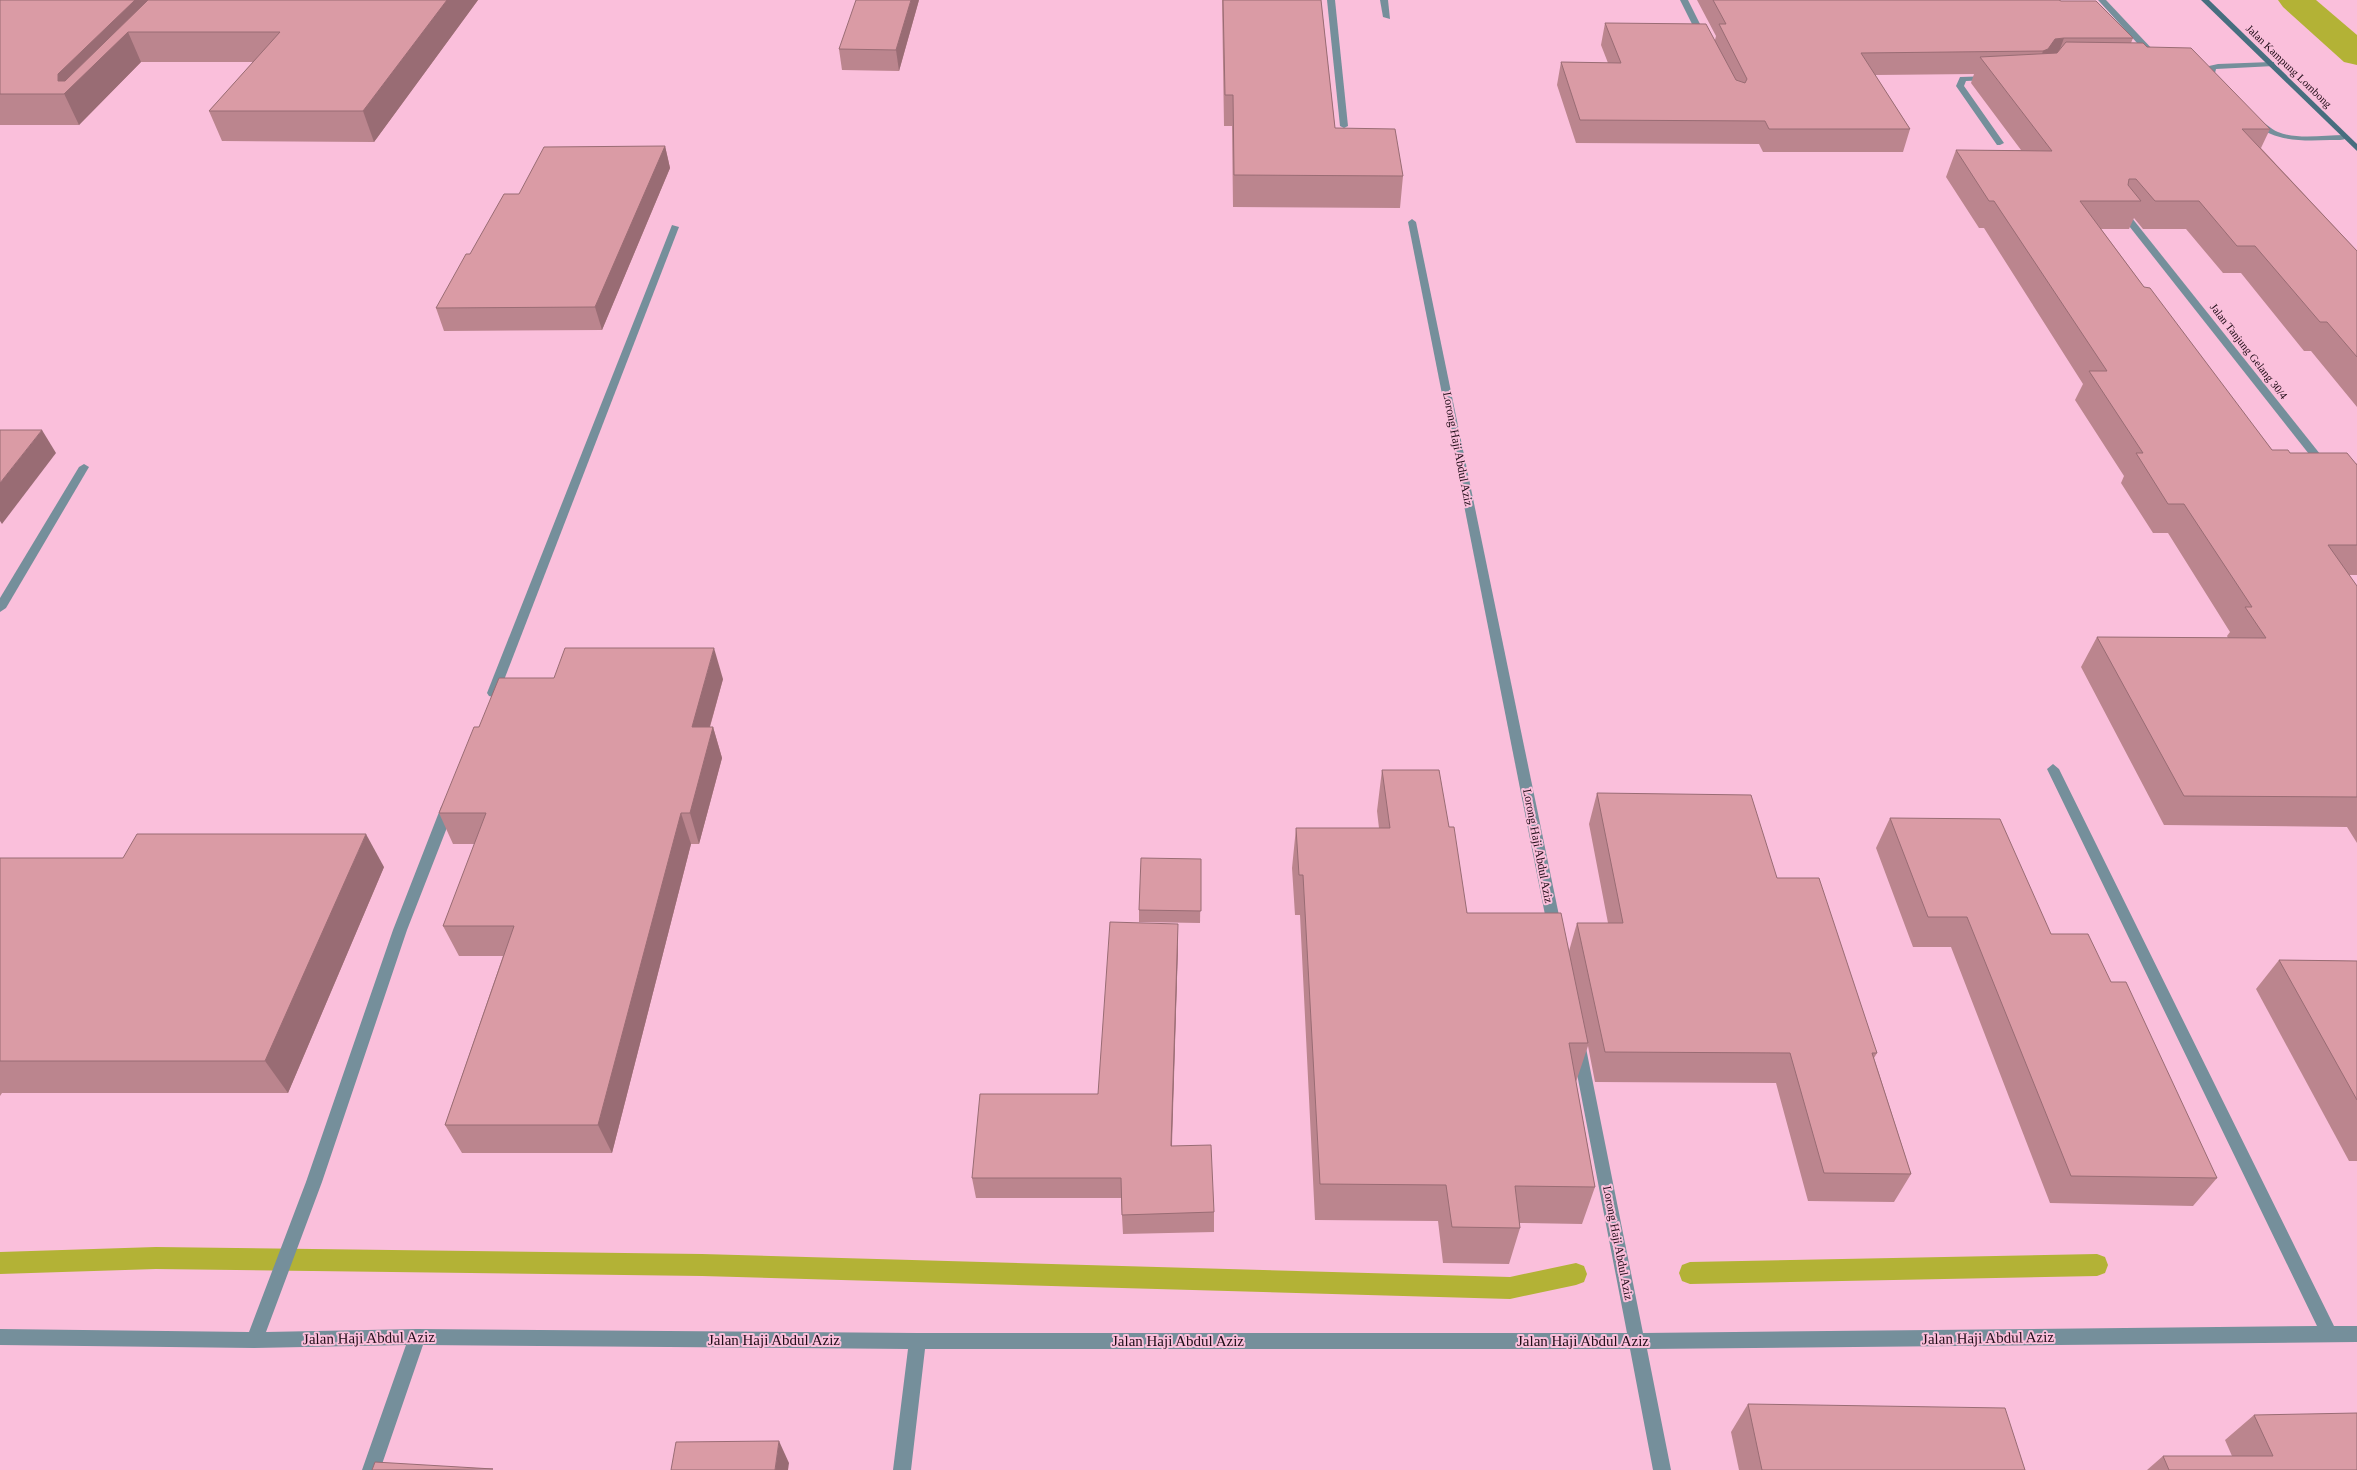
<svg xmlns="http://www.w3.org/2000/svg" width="2357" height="1470" font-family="Georgia,serif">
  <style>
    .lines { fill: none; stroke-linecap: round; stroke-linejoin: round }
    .stream { fill: #b3b236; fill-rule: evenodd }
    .canal { fill: #b3b236; fill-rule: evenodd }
    .lane { fill: #758f9b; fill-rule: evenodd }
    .street { fill: #758f9b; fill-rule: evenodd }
    .secondary { fill: #476e7f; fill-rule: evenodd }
    .wall { fill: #bb858e }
    .shaded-wall { fill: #996c74 }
    .building { fill: #da9ba5; stroke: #996c74 }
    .labels { text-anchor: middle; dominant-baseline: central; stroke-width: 4; stroke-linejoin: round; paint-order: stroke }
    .far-street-label { font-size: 11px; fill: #1f0b16; stroke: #fabfdb }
    .street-label { font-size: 12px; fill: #1f0b16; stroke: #fabfdb }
    .near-street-label { font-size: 15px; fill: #1f0b16; stroke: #fabfdb }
  </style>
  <rect width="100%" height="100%" fill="#fabfdb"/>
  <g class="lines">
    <g class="stream">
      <polygon points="156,1247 702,1254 1510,1277 1576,1263 1584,1266 1587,1274 1584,1282 1576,1285 1510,1299 702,1276 156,1269 0,1274 0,1252"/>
      <polygon points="2097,1254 2105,1257 2108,1265 2105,1273 2097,1276 1690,1284 1682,1281 1679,1273 1682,1265 1690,1262"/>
    </g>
    <polygon class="canal" points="2278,0 2316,0 2357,35 2357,65 2344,62 2283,7"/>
    <g class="lane">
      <polygon points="2098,0 2106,0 2154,51 2154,55 2148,55"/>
      <polygon points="2271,62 2274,62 2274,66 2216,69 2215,73 2224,82 2220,84 2207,73 2209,66 2218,64"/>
      <polygon points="1991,76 1991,80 1988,80 1966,81 1964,86 2004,143 2000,145 1997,145 1956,86 1960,77"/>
      <path d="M2254,120C2263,119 2270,129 2278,132C2298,140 2324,135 2345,135L2349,137C2344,141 2337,140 2330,140C2303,141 2276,142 2254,124Z"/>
    </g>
    <g class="street">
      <polygon points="1327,0 1335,0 1348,126 1344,128 1340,126"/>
      <polygon points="1380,0 1388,0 1390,19 1383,17"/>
      <polygon points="1680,0 1688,0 1707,38 1706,40 1699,38"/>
      <polygon points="2118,208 2124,208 2328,464 2328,468 2320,468 2118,212"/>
      <polygon points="1412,219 1416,222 1562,930 1560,934 1555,936 1550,934 1548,930 1408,222"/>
      <polygon points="672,225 679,227 499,693 493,697 489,696 487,693"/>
      <polygon points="84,464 89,467 6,608 0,612 0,598 79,467"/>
      <polygon points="2053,764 2059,769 2334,1326 2357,1326 2357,1342 1647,1349 1671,1470 1653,1470 1630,1349 925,1349 911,1470 893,1470 908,1349 423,1345 380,1470 362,1470 406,1345 254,1348 0,1345 0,1329 249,1332 306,1182 393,930 441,807 443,804 453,804 455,807 407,930 322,1182 266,1332 417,1329 917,1333 1627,1333 1572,1048 1574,1044 1579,1042 1584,1044 1586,1048 1643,1333 2317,1326 2047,769"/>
    </g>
    <polygon class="secondary" points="2201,0 2209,0 2357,144 2357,151"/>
  </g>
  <g class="wall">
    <polygon points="0,0 478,0 374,142 222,141 209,111 253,62 141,62 79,125 0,125"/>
    <polygon points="919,0 899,71 842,70 839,49"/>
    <polygon points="1222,0 1321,0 1335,128 1403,176 1400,208 1233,207 1232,126 1224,126"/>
    <polygon points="1697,0 2059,0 2061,1 2133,38 2131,43 2147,47 2270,129 2261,148 2357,251 2357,407 2311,351 2304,351 2241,273 2223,273 2186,229 2143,229 2134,218 2129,229 2101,229 2144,287 2272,450 2356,464 2357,463 2357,575 2349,575 2357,586 2357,843 2347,827 2164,825 2081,667 2097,637 2228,638 2227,636 2230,632 2168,533 2153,533 2121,483 2124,476 2075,400 2083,384 1984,228 1979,228 1946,177 1956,150 2021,150 1971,83 1974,74 1875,75 1910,129 1903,152 1763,152 1759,144 1576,143 1557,85 1561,62 1608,63 1601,45 1605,23 1715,40 1716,36"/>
    <polygon points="665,146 670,168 602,330 444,331 436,308 470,254"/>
    <polygon points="723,679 710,727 713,727 722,758 699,844 691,844 612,1153 462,1153 445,1125 503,956 459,956 443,926 475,844 453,844 439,813 479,727"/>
    <polygon points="1382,770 1449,827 1467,913 1569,951 1577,923 1608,923 1589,824 1597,793 1777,878 1877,1053 1874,1058 1911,1174 1894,1202 1808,1201 1776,1083 1595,1082 1588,1046 1576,1082 1595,1187 1582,1224 1519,1223 1520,1228 1509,1264 1443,1263 1438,1221 1315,1220 1300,915 1295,915 1292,868 1296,828 1379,828 1377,811"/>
    <polygon points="1890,818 2051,934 2111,982 2217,1178 2193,1206 2050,1203 1951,947 1913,947 1876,848"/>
    <polygon points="0,858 384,867 288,1093 2,1093 0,1096"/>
    <polygon points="1201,859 1200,923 1139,922 1139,910"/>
    <polygon points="1178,945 1172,1146 1214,1212 1214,1232 1123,1234 1121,1198 976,1198 972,1178 1098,1094"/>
    <polygon points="2279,960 2357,961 2357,1161 2349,1161 2256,989"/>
    <polygon points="1748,1404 2025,1470 1739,1470 1731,1432"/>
    <polygon points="2254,1415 2357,1470 2147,1470 2163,1456 2232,1456 2225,1440"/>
  </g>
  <g class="shaded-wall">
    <polygon points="135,0 176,0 128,32 141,62 79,125 58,81 58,74"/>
    <polygon points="447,0 478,0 374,142 363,111"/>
    <polygon points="911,0 919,0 899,71 896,50"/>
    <polygon points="2064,38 2056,60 2035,73 2043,51 2055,39"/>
    <polygon points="665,146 670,168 602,330 595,307"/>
    <polygon points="42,430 56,453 2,524 0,521 0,483"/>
    <polygon points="714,648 723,679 701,758 692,727"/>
    <polygon points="713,727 722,758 699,844 690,813"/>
    <polygon points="681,813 691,844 612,1153 598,1125"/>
    <polygon points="366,834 384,867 288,1093 265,1061"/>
    <polygon points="1178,924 1178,945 1171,1166 1171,1146"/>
    <polygon points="779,1441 789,1463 788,1470 775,1470"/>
  </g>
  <g class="building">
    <polygon points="0,0 135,0 58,74 58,81 65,81 148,0 447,0 363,111 209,111 280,32 128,32 64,94 0,94"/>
    <polygon points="856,0 911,0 896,50 839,49"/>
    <polygon points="1223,0 1321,0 1335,128 1395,129 1403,176 1234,175 1233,95 1225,95"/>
    <polygon points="1713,0 2059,0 2061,1 2096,1 2133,38 2064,38 2055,39 2048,49 2043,51 1861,53 1910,129 1769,129 1765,121 1580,120 1561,62 1621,63 1605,23 1706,24 1736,80 1745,83 1747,79 1719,24 1726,24"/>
    <polygon points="2066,42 2143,43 2147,47 2191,48 2270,129 2242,129 2357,251 2357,357 2327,322 2320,322 2255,246 2237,246 2199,201 2155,201 2136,179 2129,179 2128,185 2141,201 2080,201 2144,287 2150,288 2272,450 2288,450 2290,453 2347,453 2357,465 2357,545 2328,545 2357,586 2357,797 2184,796 2097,637 2266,638 2245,607 2252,607 2184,504 2168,504 2136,453 2143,453 2089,371 2107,371 1994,201 1989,201 1956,150 2052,151 1980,57 2057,53"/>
    <polygon points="665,146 595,307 436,308 466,254 470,254 504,194 519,194 544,147"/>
    <polygon points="0,430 42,430 0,483"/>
    <polygon points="565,648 714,648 692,727 713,727 690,813 681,813 598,1125 445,1125 514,926 443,926 486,813 439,813 474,727 479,727 499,678 554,678"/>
    <polygon points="1382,770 1439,770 1449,827 1454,827 1467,913 1561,913 1588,1043 1569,1043 1595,1187 1515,1186 1520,1228 1452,1227 1446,1185 1320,1184 1303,875 1299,875 1296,828 1390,828"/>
    <polygon points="1597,793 1751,795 1777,878 1819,878 1877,1053 1872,1053 1911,1174 1824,1173 1790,1053 1605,1052 1577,923 1623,923"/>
    <polygon points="1890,818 2000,819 2051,934 2088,934 2111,982 2126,982 2217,1178 2071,1176 1967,917 1928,917"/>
    <polygon points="137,834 366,834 265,1061 0,1061 0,858 123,858"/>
    <polygon points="1141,858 1201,859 1201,911 1139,910"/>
    <polygon points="1110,922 1178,924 1171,1146 1211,1145 1214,1212 1122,1215 1121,1178 972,1178 980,1094 1098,1094"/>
    <polygon points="2279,960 2357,961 2357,1100"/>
    <polygon points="1748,1404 2005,1408 2025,1470 1762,1470"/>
    <polygon points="2357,1413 2357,1470 2169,1470 2163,1456 2273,1456 2254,1415"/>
    <polygon points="779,1441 775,1470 671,1470 676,1442"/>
    <polygon points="375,1462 493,1469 372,1470"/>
  </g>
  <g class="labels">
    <g class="far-street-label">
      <text transform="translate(2289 66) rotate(44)">Jalan Kampung Lombong</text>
      <text transform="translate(2249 351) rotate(52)">Jalan Tanjung Gelang 30/4</text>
    </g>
    <g class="street-label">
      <text transform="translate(1458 449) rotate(79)">Lorong Haji Abdul Aziz</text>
      <text transform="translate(1538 846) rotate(79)">Lorong Haji Abdul Aziz</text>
      <text transform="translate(1618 1243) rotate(79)">Lorong Haji Abdul Aziz</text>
    </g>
    <g class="near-street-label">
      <text transform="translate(369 1338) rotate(-1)">Jalan Haji Abdul Aziz</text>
      <text transform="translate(1988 1338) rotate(-1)">Jalan Haji Abdul Aziz</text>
      <text x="774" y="1340">Jalan Haji Abdul Aziz</text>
      <text x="1178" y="1341">Jalan Haji Abdul Aziz</text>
      <text x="1583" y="1341">Jalan Haji Abdul Aziz</text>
    </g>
  </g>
</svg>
